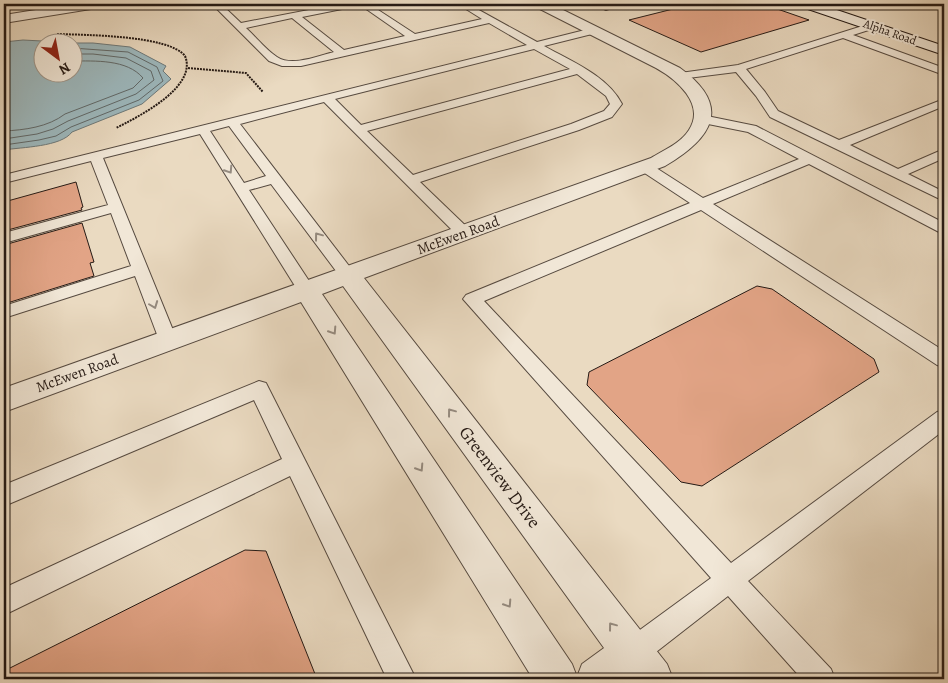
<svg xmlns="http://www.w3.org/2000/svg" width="948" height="683" font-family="Alegreya,serif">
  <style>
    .water { fill: #9db8bd; stroke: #6d797a }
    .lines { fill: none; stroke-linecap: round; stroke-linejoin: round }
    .shore { stroke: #616969; stroke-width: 1 }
    .building { fill: #e2a486; stroke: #251a15 }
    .lane-casing { stroke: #564a40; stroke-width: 2 }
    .street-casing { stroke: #564a40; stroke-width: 2 }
    .secondary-casing { stroke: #251a15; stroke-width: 2 }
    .path { stroke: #251a15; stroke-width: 2; stroke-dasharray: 2 1; stroke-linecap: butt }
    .lane { fill: #f1e7d7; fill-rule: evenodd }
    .street { fill: #f1e7d7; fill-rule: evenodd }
    .secondary { fill: #f1e7d7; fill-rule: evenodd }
    .oneway { stroke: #958b80 }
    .labels { text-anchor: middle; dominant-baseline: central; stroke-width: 4; stroke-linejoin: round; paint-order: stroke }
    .far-street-label { font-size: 12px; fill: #251a15; stroke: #f1e7d7 }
    .street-label { font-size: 15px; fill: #251a15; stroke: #f1e7d7 }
    .near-street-label { font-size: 18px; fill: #251a15; stroke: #f1e7d7 }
  </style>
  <rect width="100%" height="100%" fill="#eadac1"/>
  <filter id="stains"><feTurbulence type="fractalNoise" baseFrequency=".004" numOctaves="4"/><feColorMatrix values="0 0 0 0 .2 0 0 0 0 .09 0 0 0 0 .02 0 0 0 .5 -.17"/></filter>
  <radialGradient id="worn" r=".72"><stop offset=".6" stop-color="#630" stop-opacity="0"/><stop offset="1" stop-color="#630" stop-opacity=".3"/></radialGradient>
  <path class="water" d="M23,40L61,42H42V72H72L73,43H93L130,47L166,66L163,71L171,79L142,104L72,132C61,147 22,147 4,150V42Z"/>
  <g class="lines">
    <g class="shore">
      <path d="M4,131C25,130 48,127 65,114L133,88L143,78C127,59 95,61 72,61"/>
      <polyline points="4,139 37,134 53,129 68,121 136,94 154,80 151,71 126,58 93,54 72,54"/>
      <polyline points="4,145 39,140 56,136 71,127 139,100 163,81 157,67 128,52 72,48"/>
    </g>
  </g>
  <g class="building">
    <polygon points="693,4 763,4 809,20 701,52 629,20"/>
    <polygon points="76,182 83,207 81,208 82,210 4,231 4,202"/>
    <polygon points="82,223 94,262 90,263 94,276 4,304 4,245"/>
    <polygon points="757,286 772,289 874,359 879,372 702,486 681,482 587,385 589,372"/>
    <polygon points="245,550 266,551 317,679 4,679 4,671"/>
  </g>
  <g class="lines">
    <g class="lane-casing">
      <g id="lane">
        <path d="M212,4H221L241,23L340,4H356L352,7L302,17L344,50L405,36L359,4H369L415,34L482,19L458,4H468L537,42L593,28L598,31L596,33L544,46C571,61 608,76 622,104L612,117L579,130L420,182L470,230L472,233L470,236H458L324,102L240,124L356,275L354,279L348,280L342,279L271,184L249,190L315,290L312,294L306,296L300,294L200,134L103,158L177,340L175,345L168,347L161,345L135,276L4,318V306L131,266L111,213L4,243V233L108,205L91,161L4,183V175L527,45L489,23L301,66H282L269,61ZM292,18L334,52C318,56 292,67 277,57C266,50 256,37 246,28ZM534,49L570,69L361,125L335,99ZM577,74L606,96L610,104L604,111L571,124L413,175L367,131ZM229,126L266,176L244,183L210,131Z"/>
        <polygon points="594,4 623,4 606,10"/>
        <polygon points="872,23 877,26 875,28 853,35 944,68 944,75 843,38 746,69 765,92 778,111 839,140 944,99 944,106 850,145 898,169 944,149 944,158 908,174 944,192 944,201 770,117 756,96 736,72 680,79 675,76 680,73 738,65"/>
        <polygon points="702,115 756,126 944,223 944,234 939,232 809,164 713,204 944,351 944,367 937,365 701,210 484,301 731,563 937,412 944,410 944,430 748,581 831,669 835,679 802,679 728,596 642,663 632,667 622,663 618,653 622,643 711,578 463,299 466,295 690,203 640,170 638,167 640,164 650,164 703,198 799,159 748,132 698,122 696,119"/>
        <polygon points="259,381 266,383 269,389 416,679 387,679 290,476 4,615 4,588 282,459 254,400 4,506 4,485"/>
      </g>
    </g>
    <g class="street-casing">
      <g id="street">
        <polygon points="74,4 103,4 97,8 4,23 4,15"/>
        <path d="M535,4H551L680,68C734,107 711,139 665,166L364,278L667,664L673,679H533L301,302L4,412V388L651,158C664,150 681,143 689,130C706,104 676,79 656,68L536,7ZM343,286L604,648L582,664L577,677L572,664L322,294Z"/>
      </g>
    </g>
    <g class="secondary-casing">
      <polygon id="secondary" points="801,4 819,4 944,46 944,55 802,7"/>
    </g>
    <g class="path">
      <path d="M57,34C84,35 169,35 185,56C198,87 138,117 116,128"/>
      <polyline points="188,68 246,73 263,92"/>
    </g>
    <use href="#lane" class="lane"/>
    <use href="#street" class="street"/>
    <use href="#secondary" class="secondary"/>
  </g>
  <defs><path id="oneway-chevron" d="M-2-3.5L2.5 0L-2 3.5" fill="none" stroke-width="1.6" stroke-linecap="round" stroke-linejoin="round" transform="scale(1.25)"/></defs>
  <g class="oneway">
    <use href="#oneway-chevron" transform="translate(229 170) rotate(57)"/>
    <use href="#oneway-chevron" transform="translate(318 236) rotate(-127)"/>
    <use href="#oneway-chevron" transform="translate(154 305) rotate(69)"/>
    <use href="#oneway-chevron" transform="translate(333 331) rotate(57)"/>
    <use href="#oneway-chevron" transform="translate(451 412) rotate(-127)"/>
    <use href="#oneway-chevron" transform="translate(420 468) rotate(57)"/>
    <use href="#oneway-chevron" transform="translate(508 604) rotate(57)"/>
    <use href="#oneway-chevron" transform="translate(612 626) rotate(-127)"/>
  </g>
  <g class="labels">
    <g class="far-street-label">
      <text transform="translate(890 32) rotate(19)">Alpha Road</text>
    </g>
    <g class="street-label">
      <text transform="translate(458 235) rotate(-20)">McEwen Road</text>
      <text transform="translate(77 373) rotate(-20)">McEwen Road</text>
    </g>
    <g class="near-street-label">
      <text transform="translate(500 477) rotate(53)">Greenview Drive</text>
    </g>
  </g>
  <rect width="948" height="683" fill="none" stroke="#eadac1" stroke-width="20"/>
  <rect x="5" y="5" width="938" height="673" fill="none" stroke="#251a15" stroke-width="2.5"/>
  <rect x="10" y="10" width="928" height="663" fill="none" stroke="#251a15"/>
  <g transform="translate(58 58) rotate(148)"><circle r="24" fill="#f1e7d7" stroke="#9f9589"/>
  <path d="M0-4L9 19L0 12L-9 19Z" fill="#8f2418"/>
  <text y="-8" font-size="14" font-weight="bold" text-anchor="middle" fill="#251a15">N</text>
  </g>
  <rect width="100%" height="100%" filter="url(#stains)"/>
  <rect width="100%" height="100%" fill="url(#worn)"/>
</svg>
